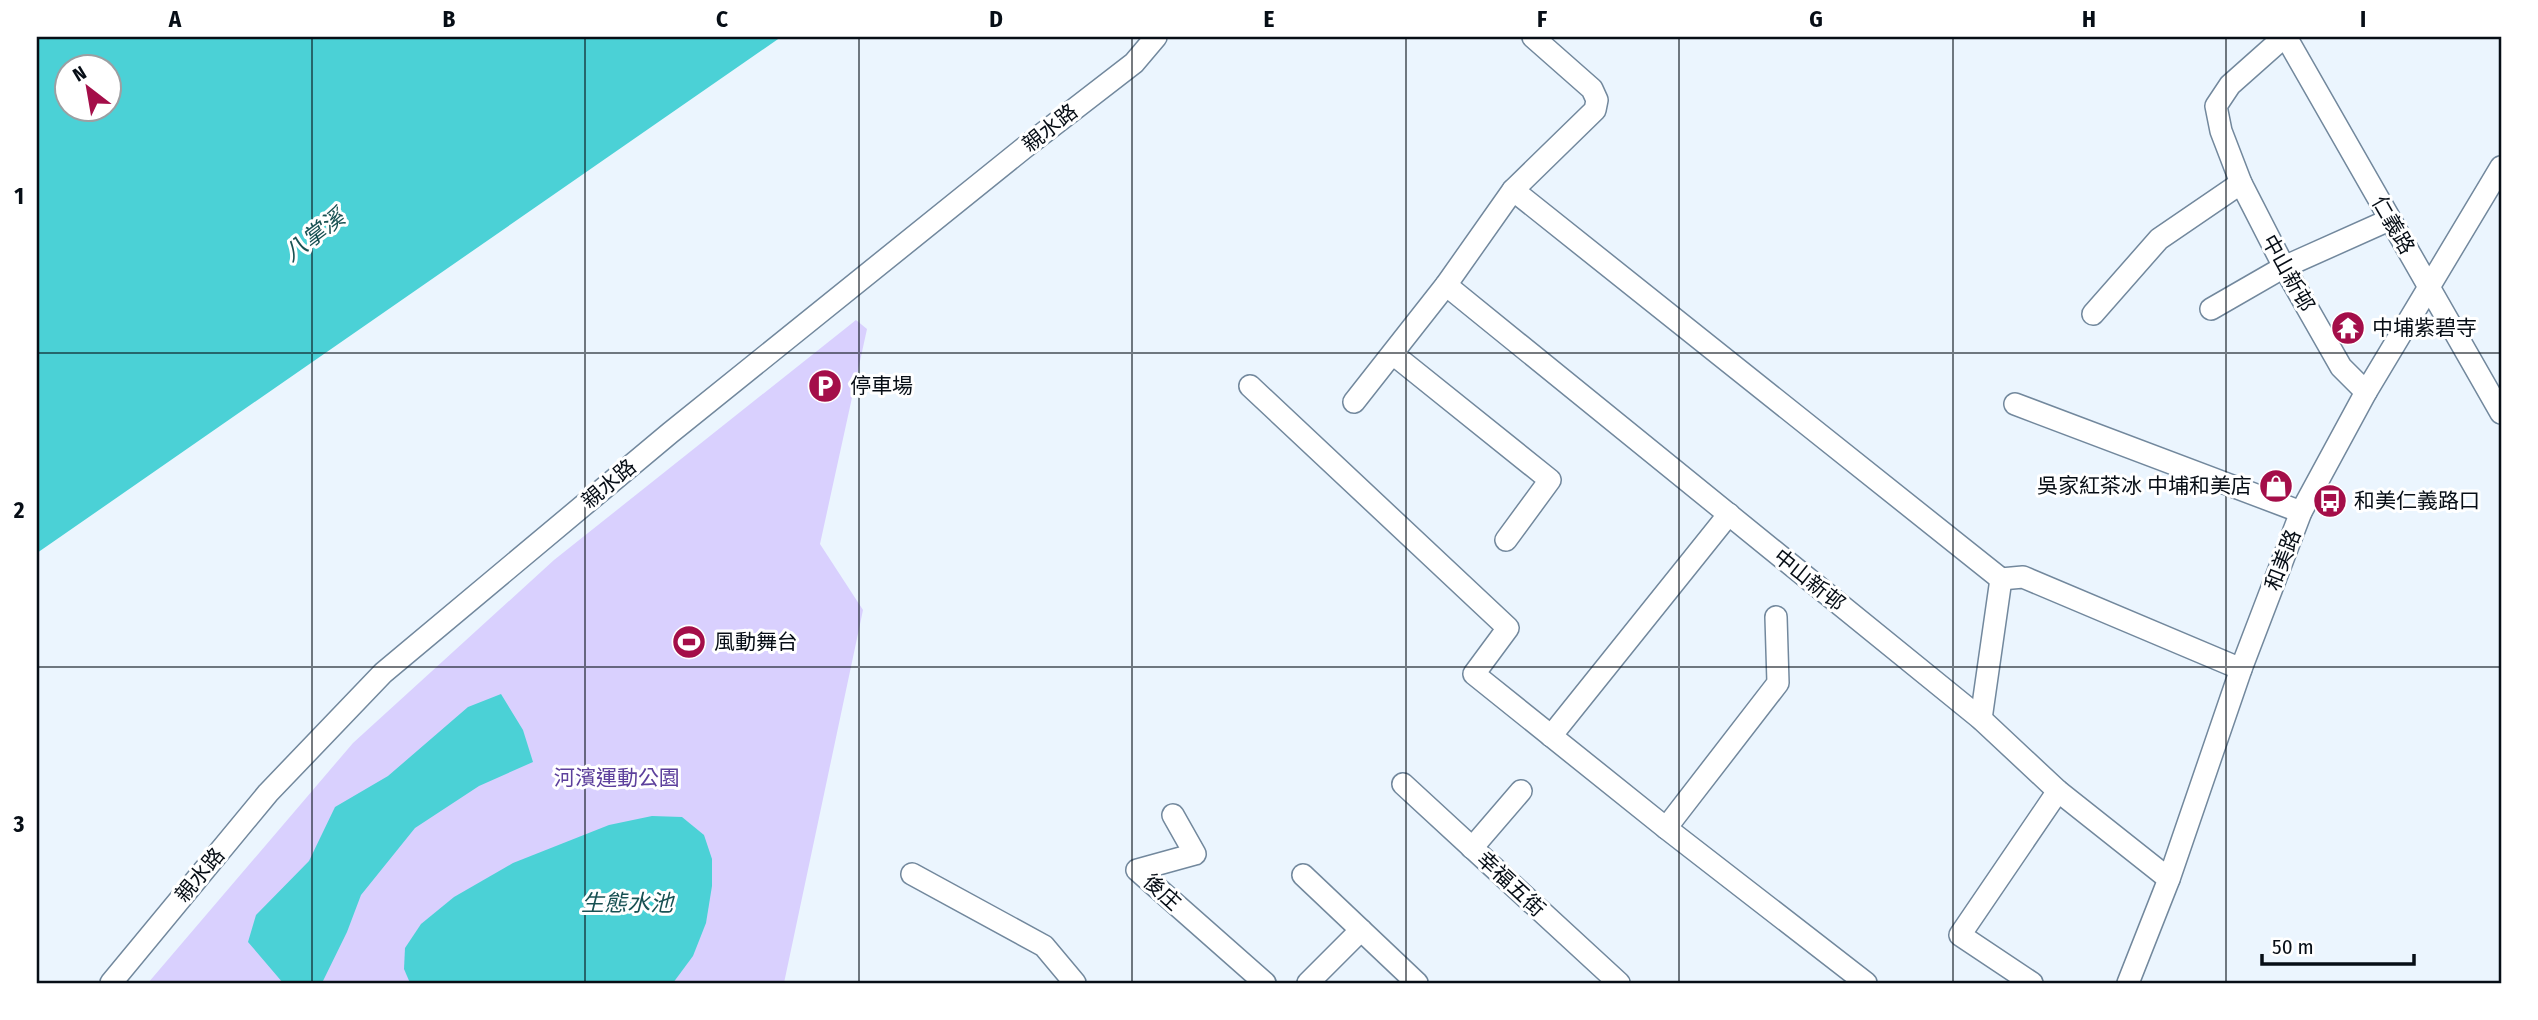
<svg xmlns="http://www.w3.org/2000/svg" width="2538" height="1020" font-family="'Fira Sans Condensed','Noto Sans TC',sans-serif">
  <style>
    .green { fill: #d9d0fe }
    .water { fill: #4bd1d6; fill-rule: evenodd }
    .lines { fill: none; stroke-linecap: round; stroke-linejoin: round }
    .street-casing { stroke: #72889d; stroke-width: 24 }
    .street { stroke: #fff; stroke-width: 21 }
    .grid { fill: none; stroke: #070e16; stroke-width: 2; stroke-opacity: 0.55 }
    .labels { text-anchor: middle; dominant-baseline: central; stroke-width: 6; stroke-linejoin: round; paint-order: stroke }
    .street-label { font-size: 21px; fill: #070e16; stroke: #fff }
    .poi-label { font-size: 21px; fill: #070e16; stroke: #fff; text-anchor: start }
    .park-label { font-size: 21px; fill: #5d409c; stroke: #fff }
    .water-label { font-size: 23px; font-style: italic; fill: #185153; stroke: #fff }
    .neatline { fill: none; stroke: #070e16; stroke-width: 2.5 }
    .grid-label { font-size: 23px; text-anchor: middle; font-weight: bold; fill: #070e16 }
  </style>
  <rect width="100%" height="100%" fill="#ebf5fe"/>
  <polygon class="green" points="856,320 867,329 820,544 863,610 784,983 148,983 353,743 554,560"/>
  <g class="water">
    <path d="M37,37H781L37,553ZM66,66H108V108H66Z"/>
    <polygon points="501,694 523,730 533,762 479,786 415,828 361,895 347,932 322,983 283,983 248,942 256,915 309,861 335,807 388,776 468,707"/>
    <polygon points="652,816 682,817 704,835 712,859 712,886 706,923 693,956 673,983 410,983 404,969 405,948 421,924 454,897 513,863 609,825"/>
  </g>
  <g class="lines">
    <g class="street-casing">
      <g id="street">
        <polyline points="2284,37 2230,85 2216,106 2221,131 2241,183 2284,267 2341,367 2366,392"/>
        <polyline points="2286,37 2501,413"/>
        <polyline points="1513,190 2001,579 2023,577 2241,669"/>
        <polyline points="1446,285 1981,719 2058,791 2169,879"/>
        <polyline points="2211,309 2284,267 2389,220"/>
        <polyline points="2093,314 2159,239 2241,183"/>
        <polyline points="1393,354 1550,480 1506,540"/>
        <polyline points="1250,386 1508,628 1474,674 1666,828 1866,983"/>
        <polyline points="1354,402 1446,285 1513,190 1595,110 1597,100 1592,89 1533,37"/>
        <polyline points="2015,404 2301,512"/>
        <polyline points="1981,719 2001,579"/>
        <polyline points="1551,736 1729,514"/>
        <polyline points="1403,784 1619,983"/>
        <polyline points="1173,815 1195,854 1137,870 1265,983"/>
        <polyline points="1666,828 1778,683 1776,617"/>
        <polyline points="1472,848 1521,791"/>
        <polyline points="912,874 1044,946 1075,983"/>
        <polyline points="1303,875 1417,983"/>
        <polyline points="111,983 268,793 383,673 670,433 1024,148 1134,63 1156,37"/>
        <polyline points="1308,983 1361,930"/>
        <polyline points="2032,983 1960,935 2058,791"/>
        <polyline points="2128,983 2169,879 2241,669 2301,512 2366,392 2501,167"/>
      </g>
    </g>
    <use href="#street" class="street"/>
  </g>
  <path class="grid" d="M312,37V983M585,37V983M859,37V983M1132,37V983M1406,37V983M1679,37V983M1953,37V983M2226,37V983M37,353H2501M37,667H2501"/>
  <defs>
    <g id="temple-disc" transform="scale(1.75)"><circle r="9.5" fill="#a40e49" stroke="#fff"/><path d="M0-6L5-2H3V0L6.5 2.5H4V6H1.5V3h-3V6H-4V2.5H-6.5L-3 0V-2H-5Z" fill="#fff"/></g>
    <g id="parking-disc" transform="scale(1.75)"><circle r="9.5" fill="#a40e49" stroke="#fff"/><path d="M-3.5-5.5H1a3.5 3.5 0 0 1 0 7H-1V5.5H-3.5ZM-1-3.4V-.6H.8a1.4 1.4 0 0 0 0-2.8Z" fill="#fff"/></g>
    <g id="shop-disc" transform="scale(1.75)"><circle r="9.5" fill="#a40e49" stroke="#fff"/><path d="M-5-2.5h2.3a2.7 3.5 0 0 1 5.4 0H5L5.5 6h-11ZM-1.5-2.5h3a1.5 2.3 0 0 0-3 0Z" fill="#fff"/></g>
    <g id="bus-disc" transform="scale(1.75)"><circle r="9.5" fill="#a40e49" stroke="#fff"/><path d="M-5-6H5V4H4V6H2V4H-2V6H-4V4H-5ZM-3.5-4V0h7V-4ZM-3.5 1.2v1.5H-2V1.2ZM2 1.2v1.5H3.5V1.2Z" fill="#fff"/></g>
    <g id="stadium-disc" transform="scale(1.75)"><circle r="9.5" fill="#a40e49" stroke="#fff"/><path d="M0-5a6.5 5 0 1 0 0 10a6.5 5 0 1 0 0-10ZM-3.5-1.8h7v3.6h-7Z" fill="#fff"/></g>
  </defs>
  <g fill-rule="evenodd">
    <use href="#temple-disc" x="2348" y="328"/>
    <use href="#parking-disc" x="825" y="386"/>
    <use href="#shop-disc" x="2276" y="486"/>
    <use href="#bus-disc" x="2330" y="501"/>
    <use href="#stadium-disc" x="689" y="642"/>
  </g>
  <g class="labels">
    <g class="street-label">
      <text transform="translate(1050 128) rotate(-38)">親水路</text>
      <text transform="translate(2393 225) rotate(60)">仁義路</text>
      <text transform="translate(2288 273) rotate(61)">中山新邨</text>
      <text transform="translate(609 484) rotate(-40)">親水路</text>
      <text transform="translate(2283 560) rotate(-69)">和美路</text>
      <text transform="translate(1809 580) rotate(39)">中山新邨</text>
      <text transform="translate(200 875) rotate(-50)">親水路</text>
      <text transform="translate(1511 884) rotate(43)">幸福五街</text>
      <text transform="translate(1162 892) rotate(42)">後庄</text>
    </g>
    <g class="poi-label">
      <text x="2372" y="328">中埔紫碧寺</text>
      <text x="850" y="386">停車場</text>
      <text x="2252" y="486" text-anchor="end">吳家紅茶冰 中埔和美店</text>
      <text x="2354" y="501">和美仁義路口</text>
      <text x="714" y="642">風動舞台</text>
    </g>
    <g class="park-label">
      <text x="617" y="778">河濱運動公園</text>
    </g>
    <g class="water-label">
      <text transform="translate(314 235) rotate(-37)">八掌溪</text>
      <text x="627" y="903">生態水池</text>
    </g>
  </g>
  <rect width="2538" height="1020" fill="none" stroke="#ffffff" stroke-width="77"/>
  <g transform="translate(88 88) rotate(329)"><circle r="33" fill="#ffffff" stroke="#9c9fa2" stroke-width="2"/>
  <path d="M0-5L12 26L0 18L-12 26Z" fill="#a40e49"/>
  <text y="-10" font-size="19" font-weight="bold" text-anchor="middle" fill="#070e16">N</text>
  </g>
  <path d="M2262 954v10h152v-10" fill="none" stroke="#070e16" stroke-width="3.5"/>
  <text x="2272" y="954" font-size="21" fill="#070e16" stroke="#ffffff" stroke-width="5" paint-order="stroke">50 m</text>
  <rect x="38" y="38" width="2462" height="944" class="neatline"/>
  <g class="grid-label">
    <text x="175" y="27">A</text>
    <text x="449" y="27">B</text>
    <text x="722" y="27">C</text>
    <text x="996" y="27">D</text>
    <text x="1269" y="27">E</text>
    <text x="1542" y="27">F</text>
    <text x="1816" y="27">G</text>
    <text x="2089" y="27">H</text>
    <text x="2363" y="27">I</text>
    <text x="19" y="204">1</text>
    <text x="19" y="518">2</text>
    <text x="19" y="832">3</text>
  </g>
</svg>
